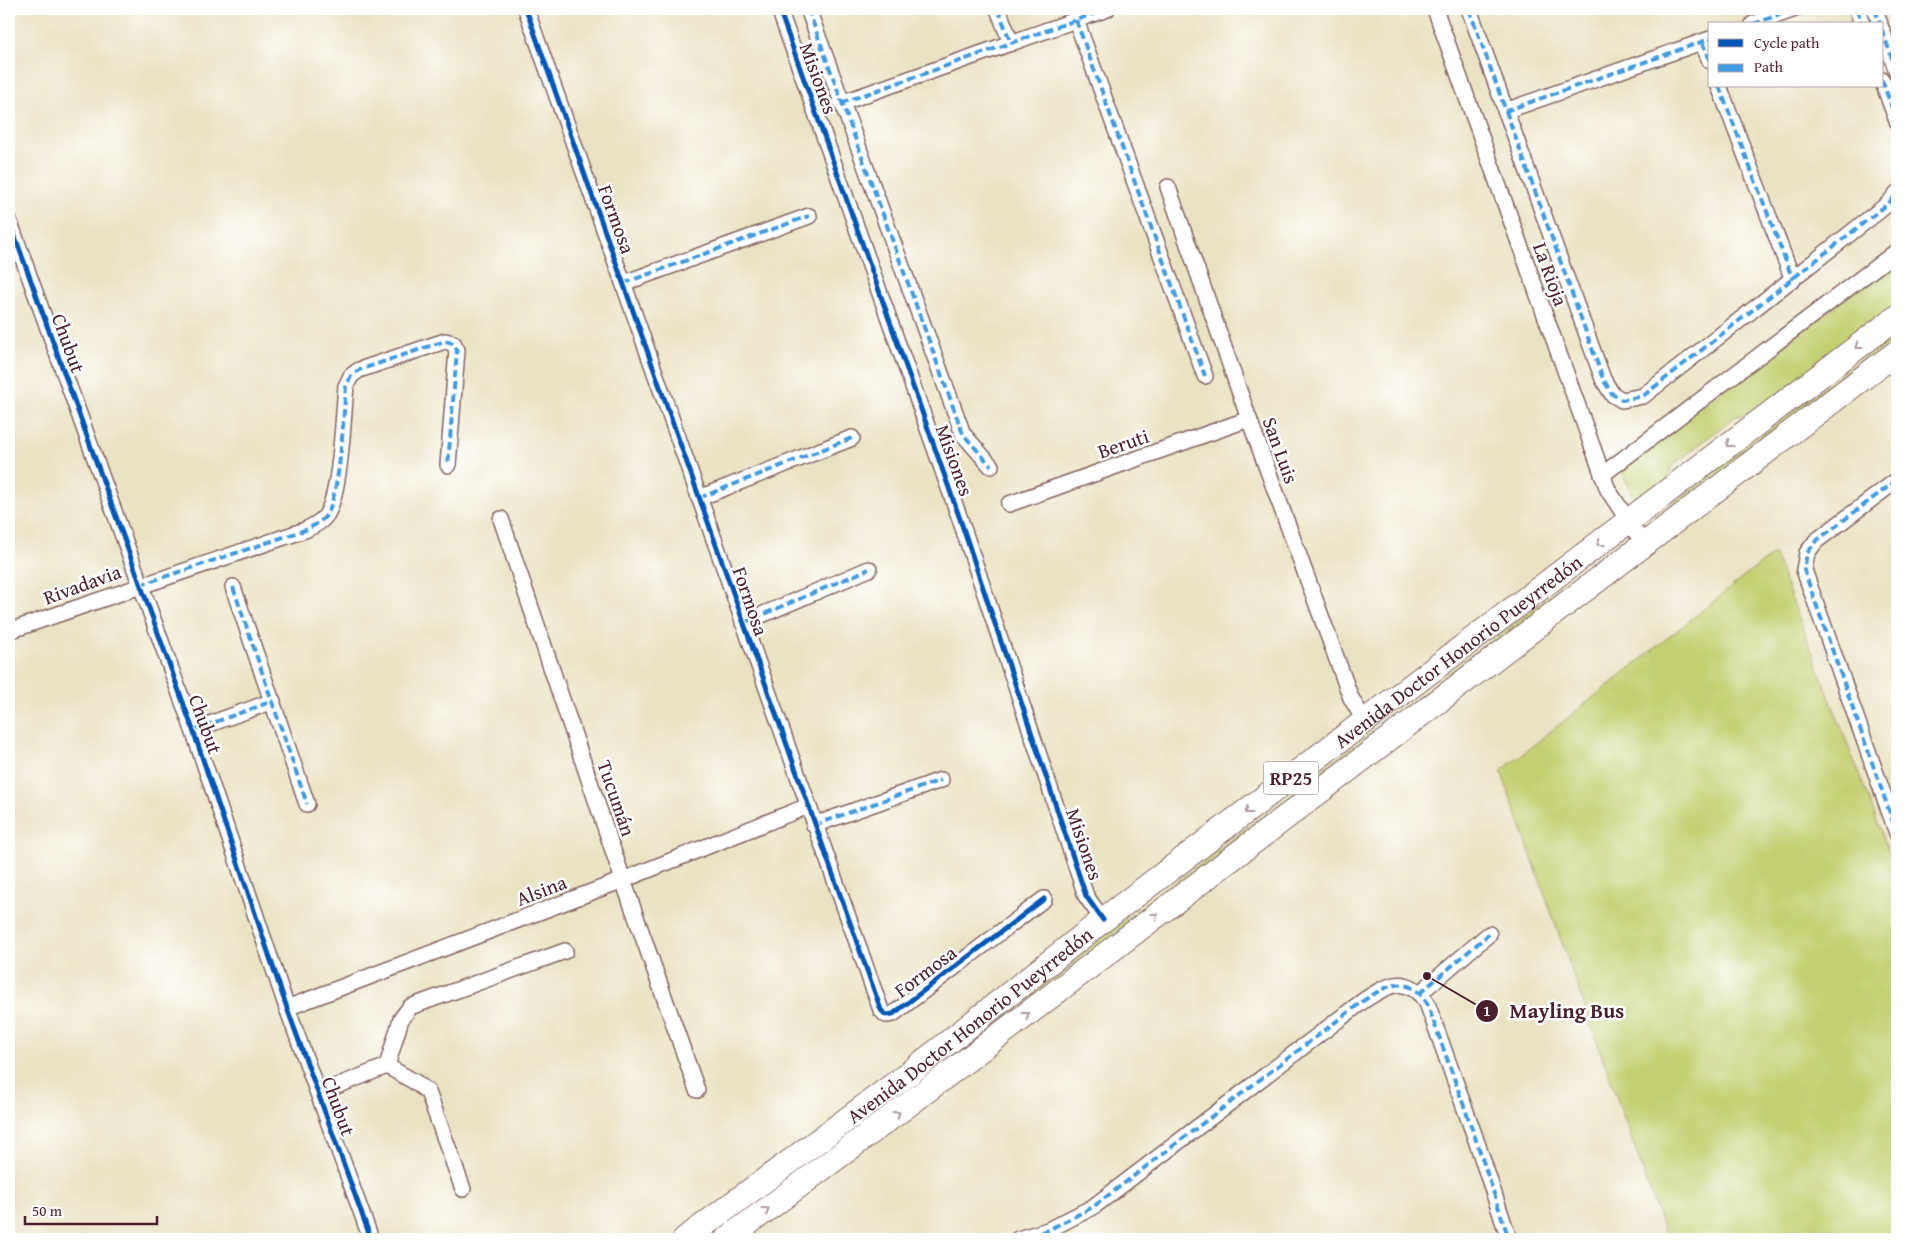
<svg xmlns="http://www.w3.org/2000/svg" width="1906" height="1248" font-family="'Gentium Book Plus',serif">
  <style>
    .green { fill: #c3d071; stroke: #86784e }
    .lines { fill: none; stroke-linecap: round; stroke-linejoin: round }
    .street-casing { stroke: #826460; stroke-width: 18 }
    .primary-casing { stroke: #826460; stroke-width: 26 }
    .street { stroke: #fff; stroke-width: 15 }
    .primary { stroke: #fff; stroke-width: 24 }
    .quiet { stroke: #409be1; stroke-width: 4; stroke-dasharray: 8 4; stroke-linecap: butt }
    .cycleway-casing { stroke: #fff; stroke-width: 8 }
    .cycleway { stroke: #0057b8; stroke-width: 5 }
    .oneway { stroke: #ae9aa0 }
    .labels { text-anchor: middle; dominant-baseline: central; stroke-width: 5; stroke-linejoin: round; paint-order: stroke }
    .shield { fill: #fff; stroke: #80626b; stroke-width: 1 }
    .shield-label { font-size: 19px; font-weight: bold; fill: #4a1f2b }
    .street-label { font-size: 20px; fill: #4a1f2b; stroke: #fff }
    .leader { fill: none; stroke: #4a1f2b; stroke-width: 2 }
    .callout-dot { fill: #4a1f2b; stroke: #fff; stroke-width: 2 }
    .mark-label { font-size: 15px; text-anchor: middle; font-weight: bold; fill: #fff }
    .callout-label { font-size: 21px; text-anchor: middle; font-weight: bold; fill: #4a1f2b; stroke: #fff; stroke-width: 5; stroke-linejoin: round; paint-order: stroke }
  </style>
  <rect width="100%" height="100%" fill="#fff"/>
  <filter id="ink" filterUnits="userSpaceOnUse"><feTurbulence type="fractalNoise" baseFrequency=".02" numOctaves="2"/><feDisplacementMap in="SourceGraphic" scale="10" xChannelSelector="R" yChannelSelector="G"/><feConvolveMatrix kernelMatrix="1 2 1 2 8 2 1 2 1" color-interpolation-filters="sRGB"/></filter>
  <filter id="wash" filterUnits="userSpaceOnUse"><feTurbulence type="fractalNoise" baseFrequency=".0096" numOctaves="4" result="noise"/><feDisplacementMap in="SourceGraphic" scale="20" xChannelSelector="R" yChannelSelector="G"/><feGaussianBlur stdDeviation="1.12" result="paint"/><feColorMatrix in="noise" values="0 0 0 0 0 0 0 0 0 0 0 0 0 0 0 0 0 1.4 0 .05"/><feComposite in="paint" operator="in"/></filter>
  <g filter="url(#wash)">
    <rect width="100%" height="100%" fill="#eae3c3"/>
    <g class="green">
      <polygon points="1897,260 1897,304 1752,414 1736,416 1672,466 1667,480 1636,503 1622,471 1676,425"/>
      <polygon points="1897,332 1897,339 1659,520 1655,516"/>
      <polygon points="1616,546 1619,550 913,1088 710,1239 702,1239 1224,845"/>
      <polygon points="1774,553 1897,873 1897,1239 1667,1239 1501,771"/>
    </g>
  </g>
  <g filter="url(#ink)">
    <g class="lines">
      <g class="street-casing">
        <g id="street">
          <polyline points="526,9 881,1010 886,1015 893,1014 1044,899"/>
          <polyline points="779,9 960,519 1086,896 1103,920"/>
          <polyline points="808,9 963,434 991,466"/>
          <polyline points="998,9 1011,43"/>
          <polyline points="1435,9 1608,490 1645,546"/>
          <polyline points="1469,9 1603,379 1612,394 1622,400 1643,396 1889,203 1897,193"/>
          <polyline points="1857,9 1862,24"/>
          <polyline points="1875,9 1880,24"/>
          <polyline points="1076,20 1205,376"/>
          <polyline points="1753,24 1795,9"/>
          <polyline points="1882,30 1897,72"/>
          <polyline points="1702,42 1710,61"/>
          <polyline points="1882,80 1897,121"/>
          <polyline points="1719,86 1793,280"/>
          <polyline points="841,103 1107,9"/>
          <polyline points="1505,111 1710,39"/>
          <polyline points="1168,187 1249,419 1351,698 1365,722"/>
          <polyline points="9,220 193,730 287,1008 371,1239"/>
          <polyline points="624,283 809,216"/>
          <polyline points="1602,475 1897,251"/>
          <polyline points="1897,480 1816,541 1807,553 1804,570 1897,833"/>
          <polyline points="699,498 852,438"/>
          <polyline points="1009,504 1249,419"/>
          <polyline points="501,519 623,880 697,1090"/>
          <polyline points="233,587 307,804"/>
          <polyline points="743,623 869,569"/>
          <path d="M9,631L305,530C313,526 322,522 327,514C341,489 343,417 346,386L351,376L359,370L445,341L453,343L457,350L448,465"/>
          <polyline points="193,730 273,701"/>
          <polyline points="814,825 941,780"/>
          <polyline points="1420,993 1489,934"/>
          <polyline points="287,1008 623,880 808,806"/>
          <polyline points="387,1066 415,1082 428,1092 463,1189"/>
          <polyline points="319,1093 387,1066 401,1019 410,1007 565,951"/>
          <path d="M1018,1239L1048,1230L1093,1207L1363,1001C1387,985 1407,973 1427,1003L1474,1134L1509,1239"/>
        </g>
      </g>
      <g class="primary-casing">
        <g id="primary">
          <path id="s1" d="M685,1239L903,1078L1103,920L1897,317"/>
          <polyline points="727,1239 909,1104 1897,352"/>
        </g>
      </g>
      <use href="#street" class="street"/>
      <use href="#primary" class="primary"/>
      <g class="quiet">
        <polyline points="808,9 963,434 991,466"/>
        <polyline points="998,9 1011,43"/>
        <polyline points="1469,9 1603,379 1612,394 1622,400 1643,396 1889,203 1897,193"/>
        <polyline points="1857,9 1862,24"/>
        <polyline points="1875,9 1880,24"/>
        <polyline points="1076,20 1205,376"/>
        <polyline points="1753,24 1795,9"/>
        <polyline points="1882,30 1897,72"/>
        <polyline points="1702,42 1710,61"/>
        <polyline points="1882,80 1897,121"/>
        <polyline points="1719,86 1793,280"/>
        <polyline points="841,103 1107,9"/>
        <polyline points="1505,111 1710,39"/>
        <polyline points="624,283 809,216"/>
        <polyline points="1897,480 1816,541 1807,553 1804,570 1897,833"/>
        <polyline points="699,498 852,438"/>
        <path d="M140,585L305,530C313,526 322,522 327,514C341,489 343,417 346,386L351,376L359,370L445,341L453,343L457,350L448,465"/>
        <polyline points="233,587 307,804"/>
        <polyline points="743,623 869,569"/>
        <polyline points="193,730 273,701"/>
        <polyline points="814,825 941,780"/>
        <polyline points="1420,993 1489,934"/>
        <path d="M1018,1239L1048,1230L1093,1207L1363,1001C1387,985 1407,973 1427,1003L1474,1134L1509,1239"/>
      </g>
      <g class="cycleway-casing">
        <g id="cycleway">
          <polyline points="526,9 881,1010 886,1015 893,1014 1044,899"/>
          <polyline points="779,9 960,519 1086,896 1103,920"/>
          <polyline points="9,220 193,730 287,1008 371,1239"/>
        </g>
      </g>
      <use href="#cycleway" class="cycleway"/>
    </g>
    <defs><path id="oneway-chevron" d="M-2-3.5L2.5 0L-2 3.5" fill="none" stroke-width="1.6" stroke-linecap="round" stroke-linejoin="round" transform="scale(1.25)"/></defs>
    <g class="oneway">
      <use href="#oneway-chevron" transform="translate(1858 346) rotate(143)"/>
      <use href="#oneway-chevron" transform="translate(1729 444) rotate(143)"/>
      <use href="#oneway-chevron" transform="translate(1600 543) rotate(143)"/>
      <use href="#oneway-chevron" transform="translate(1248 811) rotate(143)"/>
      <use href="#oneway-chevron" transform="translate(1155 916) rotate(-37)"/>
      <use href="#oneway-chevron" transform="translate(1026 1015) rotate(-37)"/>
      <use href="#oneway-chevron" transform="translate(897 1114) rotate(-36)"/>
      <use href="#oneway-chevron" transform="translate(766 1210) rotate(-36)"/>
    </g>
  </g>
  <g class="labels">
    <rect class="shield" x="1263.5" y="761.5" width="55" height="33" rx="4"/>
    <g class="shield-label">
      <text x="1291" y="778">RP25</text>
    </g>
    <g class="street-label">
      <text transform="translate(819 78) rotate(70)">Misiones</text>
      <text transform="translate(617 219) rotate(70)">Formosa</text>
      <text transform="translate(1551 274) rotate(70)">La Rioja</text>
      <text transform="translate(69 343) rotate(70)">Chubut</text>
      <text transform="translate(1123 443) rotate(-19)">Beruti</text>
      <text transform="translate(1281 450) rotate(70)">San Luis</text>
      <text transform="translate(955 460) rotate(70)">Misiones</text>
      <text transform="translate(82 584) rotate(-20)">Rivadavia</text>
      <text transform="translate(751 601) rotate(71)">Formosa</text>
      <text stroke="none"><textPath href="#s1" startOffset="971">Avenida Doctor Honorio Pueyrredón</textPath></text>
      <text transform="translate(206 724) rotate(70)">Chubut</text>
      <text transform="translate(617 798) rotate(71)">Tucumán</text>
      <text transform="translate(1085 844) rotate(71)">Misiones</text>
      <text transform="translate(541 890) rotate(-21)">Alsina</text>
      <text transform="translate(925 971) rotate(-37)">Formosa</text>
      <text stroke="none"><textPath href="#s1" startOffset="356">Avenida Doctor Honorio Pueyrredón</textPath></text>
      <text transform="translate(339 1106) rotate(70)">Chubut</text>
    </g>
  </g>
  <path class="leader" d="M1427 976L1487 1011"/>
  <g class="callout-dot">
    <circle cx="1427" cy="976" r="5"/>
    <circle cx="1487" cy="1011" r="12"/>
  </g>
  <g class="mark-label">
    <text x="1487" y="1016">1</text>
  </g>
  <g class="callout-label">
    <text x="1567" y="1018">Mayling Bus</text>
  </g>
  <rect width="1906" height="1248" fill="none" stroke="#fff" stroke-width="30"/>
  <rect x="1708" y="22" width="175" height="65" fill="#ffffff" stroke="#b7a5aa"/>
  <rect x="1718" y="39" width="25" height="8" fill="#0057b8" stroke="#b7a5aa"/>
  <text x="1754" y="48" font-size="15" fill="#4a1f2b">Cycle path</text>
  <rect x="1718" y="64" width="25" height="8" fill="#409be1" stroke="#b7a5aa"/>
  <text x="1754" y="72" font-size="15" fill="#4a1f2b">Path</text>
  <path d="M25 1216v8h132v-8" fill="none" stroke="#4a1f2b" stroke-width="2.5"/>
  <text x="32" y="1216" font-size="15" fill="#4a1f2b" stroke="#ffffff" stroke-width="4" paint-order="stroke">50 m</text>
</svg>
